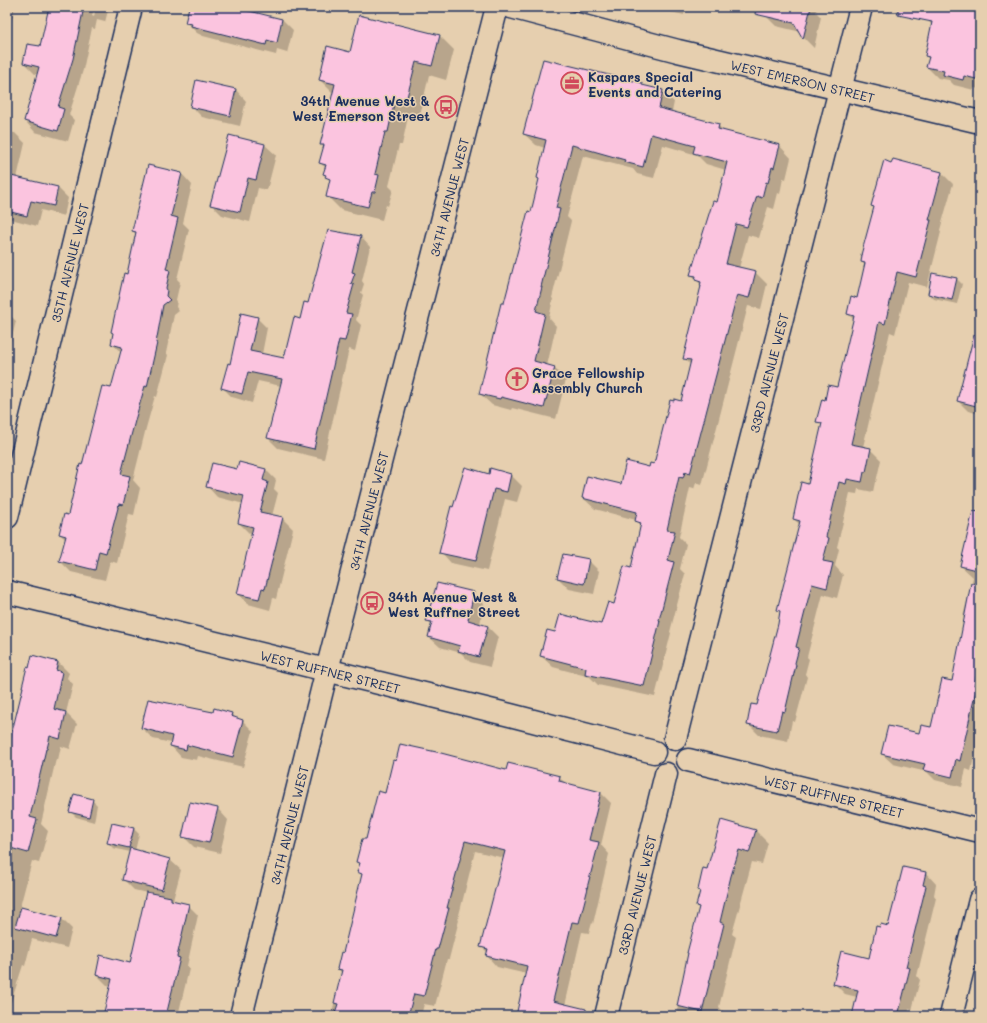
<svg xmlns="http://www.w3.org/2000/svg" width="987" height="1023" font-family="Mali,sans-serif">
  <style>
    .shadow { fill: #0003 }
    .building { fill: #fbc4df; stroke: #1b2f5e }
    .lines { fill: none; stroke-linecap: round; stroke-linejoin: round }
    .minor-casing { stroke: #1b2f5e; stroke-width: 25 }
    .minor { stroke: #e6cfaf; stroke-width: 22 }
    .labels { text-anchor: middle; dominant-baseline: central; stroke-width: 3; stroke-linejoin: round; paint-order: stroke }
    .poi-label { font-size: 13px; font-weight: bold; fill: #1b2f5e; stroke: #e6cfaf; text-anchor: start }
    .street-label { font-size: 13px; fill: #1b2f5e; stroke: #e6cfaf }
  </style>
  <rect width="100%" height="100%" fill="#e6cfaf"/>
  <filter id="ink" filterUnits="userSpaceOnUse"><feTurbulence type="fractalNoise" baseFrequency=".025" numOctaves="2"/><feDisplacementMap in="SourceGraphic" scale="8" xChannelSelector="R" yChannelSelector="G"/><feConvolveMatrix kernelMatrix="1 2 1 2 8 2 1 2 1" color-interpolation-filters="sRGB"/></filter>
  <g filter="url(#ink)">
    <g class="shadow">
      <polygon points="7,7 15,7 7,38"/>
      <polygon points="46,7 94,7 92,16 94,17 96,7 109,7 105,22 97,20 95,29 92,28 83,70 69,115 74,120 68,141 35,132 25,121 38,74 35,74 24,63 41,48 49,12 45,9"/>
      <polygon points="190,7 238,7 241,10 282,19 293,30 287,53 277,50 276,55 203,36 197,33 186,22"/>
      <polygon points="649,7 686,7 684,15"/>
      <polygon points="768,7 817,7 816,12 821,17 814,48 804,38 801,32 776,26 766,16"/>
      <polygon points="931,7 980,7 980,89 974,88 974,90 954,85 949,80 938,78 927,67 929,59 926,56 933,26 928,21"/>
      <polygon points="440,36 454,50 446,80 429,75 420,115 409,112 402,145 399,145 389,186 393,190 388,206 386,205 382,220 341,210 327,196 331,181 324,174 326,168 320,163 324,147 321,144 334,94 320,80 351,53"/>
      <polygon points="642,84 644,86 662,91 674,102 672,112 718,125 725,132 780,146 791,158 786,179 783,178 780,194 778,193 774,209 768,207 759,238 748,235 739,268 755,272 767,284 761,309 748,306 702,485 696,483 694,489 690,488 679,537 686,544 680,569 685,574 670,632 671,633 655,697 598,685 590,677 553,667 541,656 556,633 602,625 614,605 632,570 641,526 636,520 595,509 583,498 622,486 655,465 682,402 691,365 684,358 701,285 691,274 717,203 726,170 706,164 697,155 663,145 654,178 637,174 633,169 583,156 567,217 571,221 552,298 553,299 549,318 556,326 547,366 554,368 566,379 556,419 512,408 511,410 492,405 480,394 531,213 540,180 538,178 545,148 536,145 524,134"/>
      <polygon points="236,90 246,101 240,126 202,117 191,106"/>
      <polygon points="7,132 15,133 25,143 17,178 58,188 68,198 64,216 41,210 37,226 7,218"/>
      <polygon points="229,136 265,145 276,155 267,190 258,188 250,222 222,215 211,204"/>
      <polygon points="893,160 942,173 953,184 940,230 941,232 927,287 908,282 895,334 890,332 863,447 870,449 881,460 876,482 875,482 873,492 858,489 857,494 850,493 837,547 839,549 835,566 843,575 837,598 823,594 807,657 809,659 805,674 807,677 795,722 792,721 788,741 759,735 748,724 757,707 781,613 778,610 800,525 794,519 809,485 822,426 818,421 826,401 838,389 854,320 848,314 857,299 865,265 862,262 874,208 872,206"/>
      <polygon points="182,174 192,185 183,223 189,229 177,279 180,282 176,300 177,301 176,307 179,311 174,315 166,353 168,355 157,397 155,396 146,428 133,480 140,488 134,515 129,514 117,563 110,561 105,580 71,572 60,561 66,540 60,534 69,516 83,466 112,389 122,353 112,344 114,334 112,332 128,275 137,235 133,231"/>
      <polygon points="361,237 370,247 362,281 364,284 361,293 363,295 356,320 361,325 355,351 349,349 324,459 278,448 268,438 281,386 258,381 252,403 232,397 222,387 230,365 257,318 267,328 262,354 284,360 308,304"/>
      <polygon points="957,279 962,284 957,304 934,299 929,294"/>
      <polygon points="7,303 12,309 11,316 16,321 7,358"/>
      <polygon points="980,369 980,414 968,411 958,401"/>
      <polygon points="491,469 511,475 522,486 517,502 505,499 487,571 451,563 441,552 454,508 489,475"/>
      <polygon points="238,470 266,470 276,480 274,489 278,493 272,516 282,518 293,529 276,599 273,598 270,610 248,604 238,594 252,534 250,534 239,523 244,504 217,497 207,486"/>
      <polygon points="980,501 980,731 971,771 966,769 962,787 935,780 927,772 893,764 882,754 932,728 953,683 965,619 963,617 973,577 961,566 972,540"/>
      <polygon points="588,560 599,571 594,594 569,589 558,578"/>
      <polygon points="473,593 484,604 480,624 488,627 498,637 490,667 470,662 461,653 440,647 429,637 432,625 427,620"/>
      <polygon points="33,657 58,662 69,673 67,678 73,684 66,713 77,724 70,749 61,746 58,760 56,759 41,824 48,831 39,863 32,861 20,907 61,918 72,929 67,948 32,939 25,966 23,965 7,1015 7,759"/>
      <polygon points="214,714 232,714 237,719 243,721 253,731 243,767 198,756 197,760 181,757 171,746 171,743 153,739 142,728"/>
      <polygon points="507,771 559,777 566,784 601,793 611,803 601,845 609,854 593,924 592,923 589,933 582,932 564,1010 567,1016 517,1016 527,974 497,967 487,956 488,953 481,946 504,858 475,851 458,919 459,920 449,959 447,959 435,1006 424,1004 421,1016 331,1016 342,973 338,969 344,954 363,876 358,872 360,865 358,862 386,794"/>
      <polygon points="92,800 97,805 94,822 76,817 71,812"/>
      <polygon points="218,809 228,820 220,853 194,847 183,836"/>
      <polygon points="113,824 134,829 139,834 135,851 170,860 181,870 173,900 174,902 188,905 198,915 187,966 189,969 178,1016 104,1016 112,986 107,985 97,975 130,964 147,893 134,890 123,879 130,852 113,848 108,843"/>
      <polygon points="755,830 768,843 762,864 752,862 732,934 736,937 719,1007 725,1013 725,1016 676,1016 699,908 697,906 701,892 699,890 707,871"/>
      <polygon points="904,868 926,873 936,884 934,895 936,898 917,976 920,980 912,1010 909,1009 908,1016 853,1016 857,997 845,994 834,983 869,959 889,927"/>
      <polygon points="466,1011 487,1016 465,1016"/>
    </g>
    <g class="building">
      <polygon points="49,7 84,7 73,59 58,107 64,109 58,131 24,121 39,67 23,63 27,44 40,46"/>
      <polygon points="189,7 233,7 282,19 277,43 267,40 266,45 191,26 192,24 185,23"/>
      <polygon points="756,7 811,7 803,39 794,23 755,14"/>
      <polygon points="898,7 980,7 980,80 964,76 963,80 943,75 944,71 926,67 929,57 925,56 932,22 898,15"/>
      <polygon points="359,15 440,35 432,66 416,62 406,101 395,99 388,132 385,132 375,174 379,175 375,192 372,192 368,207 326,197 330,179 325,177 326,175 323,174 326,165 319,163 324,145 320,145 335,84 319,80 327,46 350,52"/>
      <polygon points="543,59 642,83 642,85 663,90 659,108 719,124 718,129 780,145 774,168 772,167 768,183 766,182 762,198 757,196 747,227 736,224 726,264 756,271 749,298 737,295 690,474 685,472 683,478 679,477 667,530 675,531 668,560 674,562 659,620 660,621 644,686 585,674 586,668 540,656 547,630 555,632 560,614 601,624 608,602 614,604 624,566 631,568 641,523 635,521 637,512 582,498 587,476 621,484 626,461 649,467 650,463 654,464 670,400 674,401 674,399 681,401 691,360 683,359 701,286 700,286 701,282 695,280 696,276 690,275 713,201 717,202 727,162 693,153 695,146 651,134 643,167 624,162 625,160 572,145 556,208 560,209 541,287 542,287 536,311 545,314 534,361 555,367 544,408 501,397 500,399 479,394 501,303 504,303 528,211 531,212 539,179 537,178 546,140 523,134"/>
      <polygon points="196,80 236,89 230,116 190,107"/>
      <polygon points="229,135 265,144 256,180 248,178 240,212 210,205"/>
      <polygon points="893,159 942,172 929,220 931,220 916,277 897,272 885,324 879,322 851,444 871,448 866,472 864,472 862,482 847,479 846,484 839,482 826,537 829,538 823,561 833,563 827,588 812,584 796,647 799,648 795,663 796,665 785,712 782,711 777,731 747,725 751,704 757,705 778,624 780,611 777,610 800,521 793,519 801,482 808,484 822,423 816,422 822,399 825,400 828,385 837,387 854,316 847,314 851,296 857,298 865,263 861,262 862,255 861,255 874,207 871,206 884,160 891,163"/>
      <polygon points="148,165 182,173 171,216 178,218 166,269 170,270 166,288 167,290 166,296 170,300 163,305 156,343 157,343 147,387 145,386 136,417 121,474 130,476 123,505 119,504 106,553 99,551 95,570 59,561 66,536 59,534 64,514 68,515 80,464 82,465 102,386 111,388 122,347 111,344 113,333 111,332 124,273 127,274 136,232 132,231"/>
      <polygon points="7,175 58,187 54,206 31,201 27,216 7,211"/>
      <polygon points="328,230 361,236 352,272 355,273 351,284 354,284 346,313 352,314 345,341 339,340 314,449 267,438 282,379 248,372 242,394 221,388 228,363 230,364 241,313 258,317 250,351 284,358 294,317 300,319 304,302 308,303"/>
      <polygon points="932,273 957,278 952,300 928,294"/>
      <polygon points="974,335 980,336 980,407 957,401"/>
      <polygon points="239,462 266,469 263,480 268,482 260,512 283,517 265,589 262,588 259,599 237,594 253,527 238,523 244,496 206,487 212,463 237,469"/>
      <polygon points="465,467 489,474 490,468 511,474 507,492 494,489 476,561 439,553 451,506 453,507"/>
      <polygon points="973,511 980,512 980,571 960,566"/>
      <polygon points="563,554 589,559 584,584 557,578"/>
      <polygon points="437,583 474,592 468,620 488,626 479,657 458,651 460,646 428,637 432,622 426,621"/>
      <polygon points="971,583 980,584 980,663 974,685 977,686 960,761 956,759 952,777 923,770 925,764 881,754 888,726 919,733 921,725 931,727 942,679 952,681"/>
      <polygon points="32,655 58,662 56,670 62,672 54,709 66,712 60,739 50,736 47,749 46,749 30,817 37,819 28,853 7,847 7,752 23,687 22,687 27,667 29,668"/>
      <polygon points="148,699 213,712 214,708 232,713 231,716 243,720 233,757 187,745 186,750 170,746 172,736 141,728"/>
      <polygon points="400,744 441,753 506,770 508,763 560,776 559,781 601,792 589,840 599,842 587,888 588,888 579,923 572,922 553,1001 586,1009 586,1016 516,1016 527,966 486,956 488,949 480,947 505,851 465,841 447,908 449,908 438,949 436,949 424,996 414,994 408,1016 334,1016 338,1004 334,1003 342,970 337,969 341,952 343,953 362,874 357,872 360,863 356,862 362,839 366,839 378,791 385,793 393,760 396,761"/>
      <polygon points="74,794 93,799 89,817 69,812"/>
      <polygon points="190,802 218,808 209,843 182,837"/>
      <polygon points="721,820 756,830 749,853 739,850 731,876 720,922 724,924 702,1012 677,1006 688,953 687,953 699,907 696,906 700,891 698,890 703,868 707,869"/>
      <polygon points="112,823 134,828 129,848 107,843"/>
      <polygon points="130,848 170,859 162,890 122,880"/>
      <polygon points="903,867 926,872 923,885 926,886 906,967 910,968 898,1016 852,1016 858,990 833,984 841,951 869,958 876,926 880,927 881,924 888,926"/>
      <polygon points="146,892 171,897 171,900 189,904 177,957 180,958 166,1016 103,1016 112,979 96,975 100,955 130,963"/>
      <polygon points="21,907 62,918 56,938 15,927"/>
    </g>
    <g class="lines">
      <g class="minor-casing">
        <g id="minor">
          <path id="s1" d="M511,7L678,51L980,122"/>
          <path id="s2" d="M7,517L131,7"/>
          <path id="s3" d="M7,592L510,715L654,752"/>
          <path id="s4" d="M675,739L861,7"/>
          <path id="s5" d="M688,760L980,831"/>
          <path id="s6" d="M241,1016L327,670L497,7"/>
          <path id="s7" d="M606,1016L666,774"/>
          <polyline points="951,1016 980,900"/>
        </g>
      </g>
      <use href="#minor" class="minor"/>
    </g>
  </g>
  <defs>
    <g id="office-ring" transform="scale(1.15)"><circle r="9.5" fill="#e6cfaf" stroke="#d1495b" stroke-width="1.5"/><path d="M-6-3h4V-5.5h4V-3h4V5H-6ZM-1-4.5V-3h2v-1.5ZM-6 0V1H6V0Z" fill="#d1495b"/></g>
    <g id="bus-ring" transform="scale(1.15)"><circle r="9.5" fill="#e6cfaf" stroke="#d1495b" stroke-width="1.5"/><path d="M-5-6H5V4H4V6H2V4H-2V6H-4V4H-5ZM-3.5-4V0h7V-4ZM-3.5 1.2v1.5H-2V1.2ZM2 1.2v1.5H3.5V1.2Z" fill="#d1495b"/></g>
    <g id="church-ring" transform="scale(1.15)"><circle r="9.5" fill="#e6cfaf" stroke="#d1495b" stroke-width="1.5"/><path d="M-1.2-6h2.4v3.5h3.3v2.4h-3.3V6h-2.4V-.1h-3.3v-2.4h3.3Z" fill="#d1495b"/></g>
  </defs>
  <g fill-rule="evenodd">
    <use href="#office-ring" x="572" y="83"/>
    <use href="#bus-ring" x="446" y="107"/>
    <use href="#church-ring" x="517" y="379"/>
    <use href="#bus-ring" x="372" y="603"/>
  </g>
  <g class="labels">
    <g class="poi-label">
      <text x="588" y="76">Kaspars Special<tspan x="588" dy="15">Events and Catering</tspan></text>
      <text x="430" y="100" text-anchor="end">34th Avenue West &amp;<tspan x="430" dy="15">West Emerson Street</tspan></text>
      <text x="532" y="372">Grace Fellowship<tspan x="532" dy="15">Assembly Church</tspan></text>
      <text x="388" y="596">34th Avenue West &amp;<tspan x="388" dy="15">West Ruffner Street</tspan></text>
    </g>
    <g class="street-label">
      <text stroke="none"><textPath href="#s1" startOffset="301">WEST EMERSON STREET</textPath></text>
      <text stroke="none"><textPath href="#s6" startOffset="845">34TH AVENUE WEST</textPath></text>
      <text stroke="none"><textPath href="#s2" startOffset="262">35TH AVENUE WEST</textPath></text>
      <text stroke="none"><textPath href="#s4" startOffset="378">33RD AVENUE WEST</textPath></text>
      <text stroke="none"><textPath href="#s6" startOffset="521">34TH AVENUE WEST</textPath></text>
      <text stroke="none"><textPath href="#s3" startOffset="333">WEST RUFFNER STREET</textPath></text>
      <text stroke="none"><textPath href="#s5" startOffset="150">WEST RUFFNER STREET</textPath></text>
      <text stroke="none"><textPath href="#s6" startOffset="197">34TH AVENUE WEST</textPath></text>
      <text stroke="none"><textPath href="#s7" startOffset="125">33RD AVENUE WEST</textPath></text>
    </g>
  </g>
  <rect width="987" height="1023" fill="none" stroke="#e6cfaf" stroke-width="24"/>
  <rect x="12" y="12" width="963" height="999" fill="none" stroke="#1b2f5e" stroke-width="1.5" filter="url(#ink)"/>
</svg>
